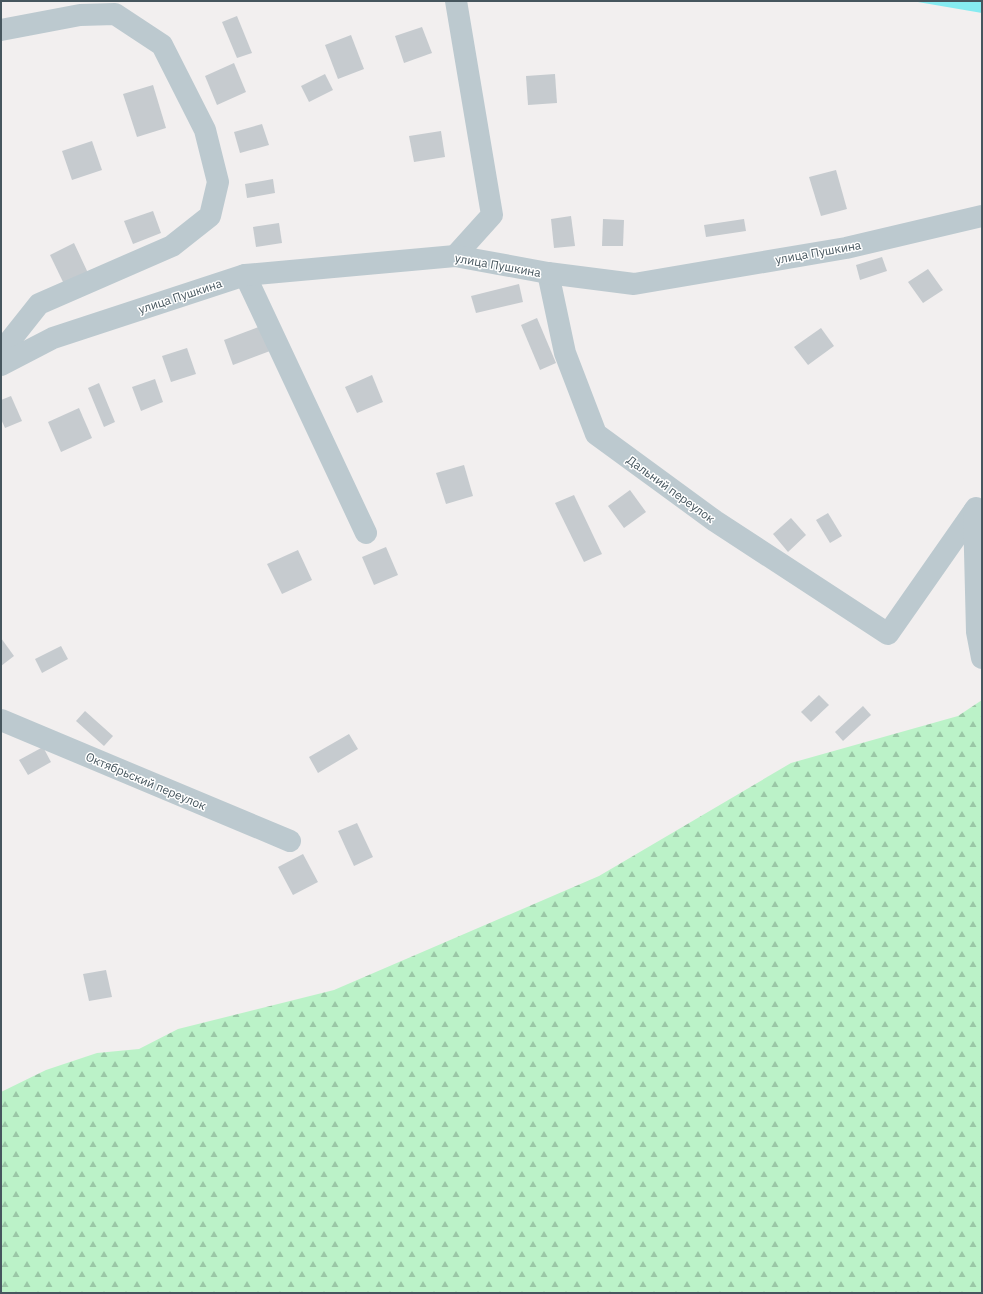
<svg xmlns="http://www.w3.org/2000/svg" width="983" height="1294" font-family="'IBM Plex Sans',sans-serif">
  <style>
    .forest { fill: url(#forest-firs) }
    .water { fill: #86ebf1 }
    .building { fill: #c6cbcf }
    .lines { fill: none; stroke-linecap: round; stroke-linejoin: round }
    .minor { stroke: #bcc9cf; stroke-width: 22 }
    .labels { text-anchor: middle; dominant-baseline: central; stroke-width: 3; stroke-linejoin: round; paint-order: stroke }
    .street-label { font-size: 12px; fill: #46565e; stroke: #fff }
  </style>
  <defs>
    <pattern id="forest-firs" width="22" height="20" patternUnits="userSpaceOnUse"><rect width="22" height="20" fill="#bbf2c8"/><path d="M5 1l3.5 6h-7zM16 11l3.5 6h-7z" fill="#9ac7a6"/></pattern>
  </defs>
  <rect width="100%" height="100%" fill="#f2efef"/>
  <polygon class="forest" points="982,700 982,1293 1,1293 1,1092 46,1070 97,1053 139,1049 178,1029 334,990 599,876 791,763 958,716"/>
  <polygon class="water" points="912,1 982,1 982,13"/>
  <g class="building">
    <polygon points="237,16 252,53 237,58 222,22"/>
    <polygon points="422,27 432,53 404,63 395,36"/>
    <polygon points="351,35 364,69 338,79 325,45"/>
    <polygon points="234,63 246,92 217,105 205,76"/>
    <polygon points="325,74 333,90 309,102 301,86"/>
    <polygon points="555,74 557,103 528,105 526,76"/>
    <polygon points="153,85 166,128 137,137 123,94"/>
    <polygon points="262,124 269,145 240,153 234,132"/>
    <polygon points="441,131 445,157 414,162 409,136"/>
    <polygon points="92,141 102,170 72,180 62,151"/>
    <polygon points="836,170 847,209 821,216 809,177"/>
    <polygon points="273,179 275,193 247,198 245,184"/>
    <polygon points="153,211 161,233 133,244 124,221"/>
    <polygon points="571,216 575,246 554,248 551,219"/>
    <polygon points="603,219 624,220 623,246 602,246"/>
    <polygon points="744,219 746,231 706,237 704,225"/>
    <polygon points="279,223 282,243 256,247 253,227"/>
    <polygon points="74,243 88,273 64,284 50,255"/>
    <polygon points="882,257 887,271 860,280 856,265"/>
    <polygon points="928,269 943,290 923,303 908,282"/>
    <polygon points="519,284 523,302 476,313 471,296"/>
    <polygon points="537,318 556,363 540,370 521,325"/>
    <polygon points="261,326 270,351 233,365 224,340"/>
    <polygon points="821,328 834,346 808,365 794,347"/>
    <polygon points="187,348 196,374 171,382 162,356"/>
    <polygon points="372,375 383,402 357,413 345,387"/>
    <polygon points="155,379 163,402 141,411 132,387"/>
    <polygon points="99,383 115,422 104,427 88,388"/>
    <polygon points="11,396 22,421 5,428 1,419 1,400"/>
    <polygon points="79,408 92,438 61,452 48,422"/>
    <polygon points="464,465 473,496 446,504 436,473"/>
    <polygon points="630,490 646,512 624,528 608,506"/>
    <polygon points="574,495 602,554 584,562 555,503"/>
    <polygon points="828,513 842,536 830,543 816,520"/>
    <polygon points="791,518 806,535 788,552 773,534"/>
    <polygon points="386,547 398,575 374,585 362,557"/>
    <polygon points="298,550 312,580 282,594 267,564"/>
    <polygon points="1,638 14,656 1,666"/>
    <polygon points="61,646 68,659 42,673 35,659"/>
    <polygon points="819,695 829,705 811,722 801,712"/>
    <polygon points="863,706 871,715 843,741 835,732"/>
    <polygon points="85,711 113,736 104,746 76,721"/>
    <polygon points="349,734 358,749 318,773 309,757"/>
    <polygon points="43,747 51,762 28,775 19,760"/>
    <polygon points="357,823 373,857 354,866 338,831"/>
    <polygon points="303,854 318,882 293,895 278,867"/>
    <polygon points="106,970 112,997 89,1001 83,974"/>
  </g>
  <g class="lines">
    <g class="minor">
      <polyline points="1,30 80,15 115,14 162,45 205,130 218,182 210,216 172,246 39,304 1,352"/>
      <polyline points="455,256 492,215 456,1"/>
      <polyline points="548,273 565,353 596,434 715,521 888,634 974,511"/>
      <polyline points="245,275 366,533"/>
      <polyline points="1,365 53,338 245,275 455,256 548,273 634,284 846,248 982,216"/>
      <polyline points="976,508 974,511 977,632 982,658"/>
      <polyline points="1,720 290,841"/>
    </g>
  </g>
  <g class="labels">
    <g class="street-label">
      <text transform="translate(818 252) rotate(-10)">улица Пушкина</text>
      <text transform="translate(498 265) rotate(10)">улица Пушкина</text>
      <text transform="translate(180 296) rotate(-18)">улица Пушкина</text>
      <text transform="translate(671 489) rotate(36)">Дальний переулок</text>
      <text transform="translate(146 781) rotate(23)">Октябрьский переулок</text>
    </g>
  </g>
  <rect width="983" height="1294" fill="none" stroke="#46565e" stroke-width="4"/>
</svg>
